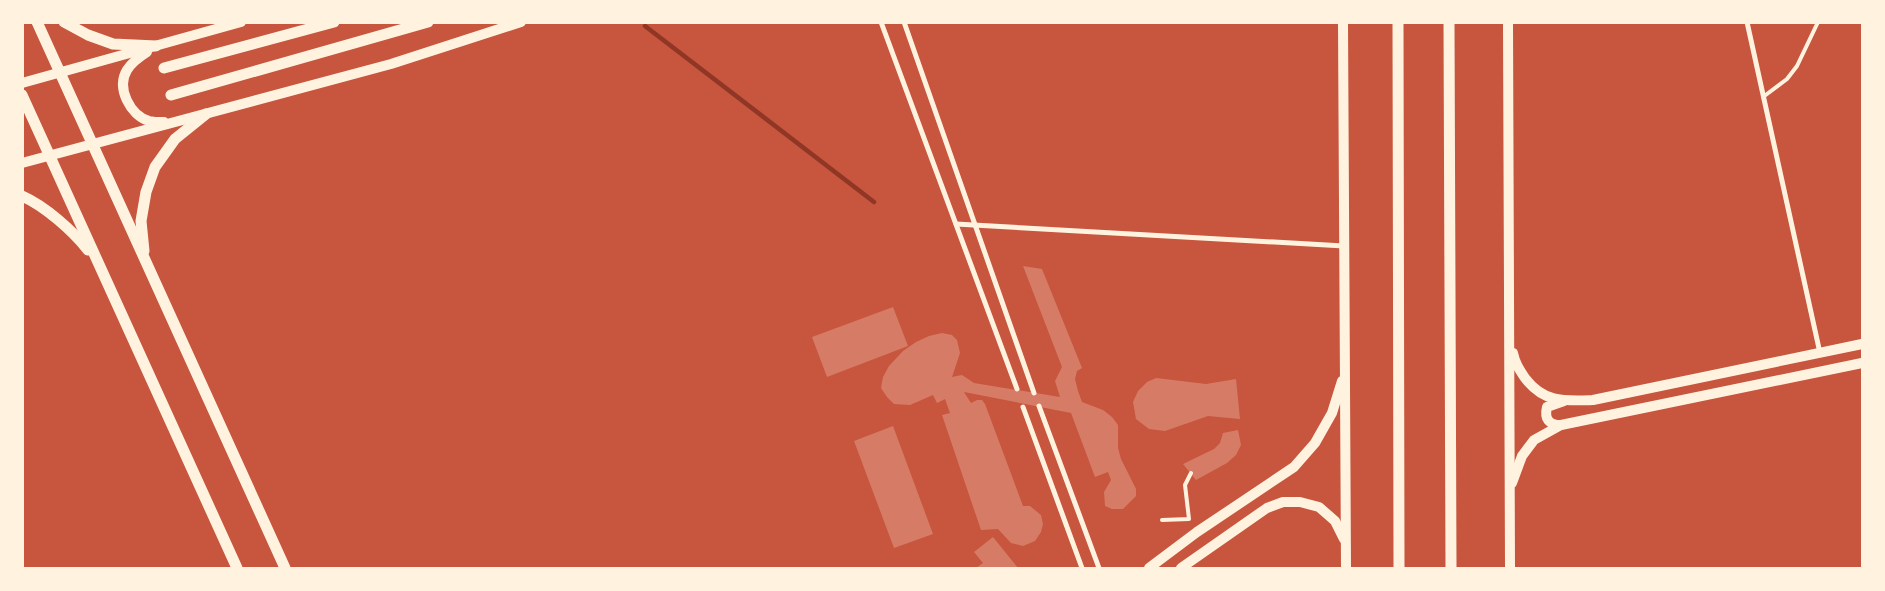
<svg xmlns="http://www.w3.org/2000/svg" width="1885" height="591" font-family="Lora,serif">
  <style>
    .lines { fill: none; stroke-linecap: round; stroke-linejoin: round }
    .stream { stroke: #8f3625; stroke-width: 4.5 }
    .building { fill: #d67c66 }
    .service { stroke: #fff3e0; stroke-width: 4 }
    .minor { stroke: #fff3e0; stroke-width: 5 }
    .secondary { stroke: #fff3e0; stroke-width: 10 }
    .primary { stroke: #fff3e0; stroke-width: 11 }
  </style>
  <rect width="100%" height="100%" fill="#c8553d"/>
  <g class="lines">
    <polyline class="stream" points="645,26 874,202"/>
  </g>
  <g class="building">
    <polygon points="1023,266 1042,269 1082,368 1077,371 1075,379 1078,391 1082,402 1103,410 1112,417 1118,425 1118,448 1121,459 1136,489 1136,496 1123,509 1112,509 1105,506 1104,492 1111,480 1108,472 1095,477 1071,413 964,392 971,403 977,400 982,400 985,404 1023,506 1030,506 1041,515 1043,524 1041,532 1035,541 1023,546 1011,543 998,529 981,530 942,415 950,413 945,399 937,403 933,395 910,405 894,404 887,397 881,388 883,377 889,366 903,351 916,342 929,336 942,333 952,335 957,340 960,353 952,377 962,375 974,383 1060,397 1055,381 1062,367"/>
    <polygon points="893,307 908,346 827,377 812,337"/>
    <polygon points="1156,378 1206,384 1236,379 1240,419 1208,416 1165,431 1149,429 1136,419 1133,402 1138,391 1147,382"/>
    <polygon points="893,426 933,534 894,548 854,441"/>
    <polygon points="1238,430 1241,445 1236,455 1227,463 1196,480 1183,464 1214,449 1220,443 1223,433"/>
    <polygon points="993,537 1018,568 976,568 983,563 974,552"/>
  </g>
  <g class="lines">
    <g class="service">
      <polyline points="1763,97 1787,79 1797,66 1818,22"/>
      <polyline points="1162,520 1189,519 1185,485 1191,473"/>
    </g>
    <g class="minor">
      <polyline points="881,22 1017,389"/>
      <polyline points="904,22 1034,393"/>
      <polyline points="1747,22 1820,353"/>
      <polyline points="956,224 1344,246"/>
      <polyline points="1039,406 1099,568"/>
      <polyline points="1023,407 1082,568"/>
    </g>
    <g class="secondary">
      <polyline points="1343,22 1346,568"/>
      <polyline points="1508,22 1510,568"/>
      <path d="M147,52C139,57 132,62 127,70C116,88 130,115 149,121C153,122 159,122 164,122"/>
      <polyline points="22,83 241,22"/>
      <polyline points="22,163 391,64 521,22"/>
      <path d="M1513,353C1515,363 1519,369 1525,378C1544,403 1564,401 1593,400L1862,344"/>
      <path d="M1561,425C1549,425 1544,419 1547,407L1564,401"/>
      <polyline points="1512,483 1522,456 1534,440 1561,425 1862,363"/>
      <polyline points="1149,568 1197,532 1294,467 1315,443 1332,413 1342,381"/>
      <polyline points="1181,568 1267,508 1283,502 1300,502 1319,507 1335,521 1344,539"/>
    </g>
    <g class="primary">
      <polyline points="37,22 285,568"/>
      <polyline points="64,22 88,35 113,44 156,46"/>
      <polyline points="1398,22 1399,568"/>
      <polyline points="1449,22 1451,568"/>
      <polyline points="164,68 334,22"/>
      <polyline points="22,95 237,568"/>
      <polyline points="171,95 428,22"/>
      <path d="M22,196C45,206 73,231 88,250"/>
      <polyline points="144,251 141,221 146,192 155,167 175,139 206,114"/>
    </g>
  </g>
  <rect width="1885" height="591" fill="none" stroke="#fff3e0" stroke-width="48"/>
</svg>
